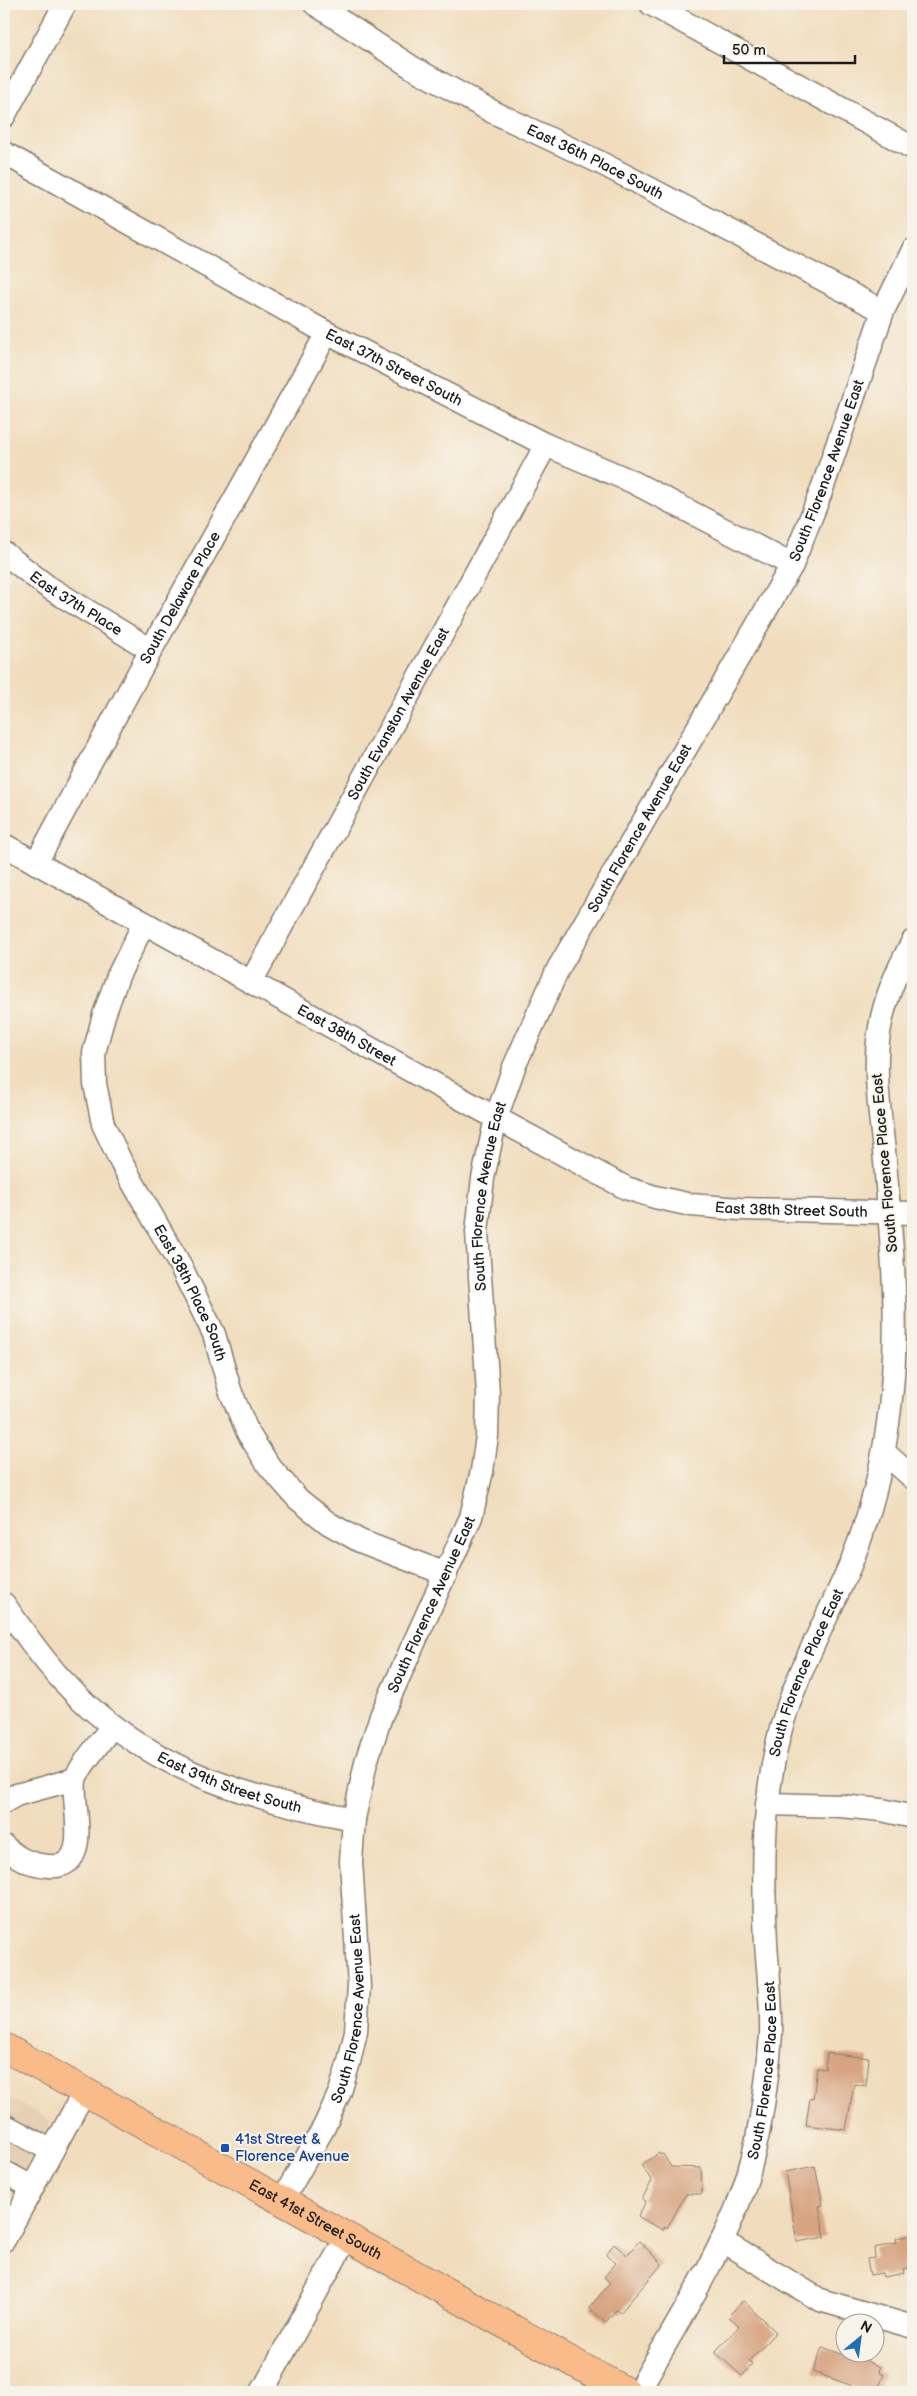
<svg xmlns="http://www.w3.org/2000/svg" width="917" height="2396" font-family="'Balsamiq Sans',sans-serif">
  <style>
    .built { fill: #e6cfb5 }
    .building { fill: #d7a380 }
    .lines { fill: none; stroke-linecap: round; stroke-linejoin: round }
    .minor-casing { stroke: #867c6c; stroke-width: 25 }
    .major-casing { stroke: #867c6c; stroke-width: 30 }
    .minor { stroke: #fff; stroke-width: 22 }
    .major { stroke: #fabb8b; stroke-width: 28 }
    .transit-dot { fill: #1a4fb4; stroke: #f7f3e8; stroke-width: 2 }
    .labels { text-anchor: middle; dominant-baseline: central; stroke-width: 4; stroke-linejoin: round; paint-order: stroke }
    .street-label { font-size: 15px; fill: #1c1c1c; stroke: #f7f3e8 }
    .transit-label { font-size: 15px; fill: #164399; stroke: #f7f3e8; text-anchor: start }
  </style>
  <rect width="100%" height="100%" fill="#f7f3e8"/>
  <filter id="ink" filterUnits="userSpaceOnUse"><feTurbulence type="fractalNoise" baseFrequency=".02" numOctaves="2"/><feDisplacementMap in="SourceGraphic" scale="10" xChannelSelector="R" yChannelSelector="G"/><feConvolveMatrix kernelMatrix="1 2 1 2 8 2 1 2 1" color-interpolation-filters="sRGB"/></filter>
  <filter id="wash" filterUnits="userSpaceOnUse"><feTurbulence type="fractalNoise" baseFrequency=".0096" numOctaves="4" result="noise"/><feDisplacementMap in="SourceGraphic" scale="20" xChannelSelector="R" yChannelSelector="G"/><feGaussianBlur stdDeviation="1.12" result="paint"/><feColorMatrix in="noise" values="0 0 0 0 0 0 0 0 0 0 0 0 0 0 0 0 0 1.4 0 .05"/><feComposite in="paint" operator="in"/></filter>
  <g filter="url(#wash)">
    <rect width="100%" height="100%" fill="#f1ddbd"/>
    <polygon class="built" points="4,2095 51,2121 4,2207"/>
    <g id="blocks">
      <g class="building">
        <polygon points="827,2053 869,2058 866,2086 854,2084 846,2130 806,2125 810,2098 813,2099 817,2068 825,2069"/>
        <polygon points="659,2153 660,2155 663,2154 671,2167 701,2168 702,2194 686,2194 667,2228 665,2226 663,2230 638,2217 646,2201 642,2199 652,2181 641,2165"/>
        <polygon points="815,2166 823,2205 819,2206 825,2237 797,2242 785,2172"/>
        <polygon points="913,2235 913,2267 903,2269 904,2273 883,2277 882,2273 870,2275 867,2259 875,2258 874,2248 897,2243 896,2238"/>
        <polygon points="639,2241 662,2264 620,2313 616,2310 606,2322 589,2308 610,2283 604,2277 616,2263 606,2254 614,2244 627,2255"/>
        <polygon points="743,2301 776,2332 749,2361 752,2365 742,2376 715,2352 739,2326 728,2316"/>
        <polygon points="822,2347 850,2357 851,2354 880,2367 879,2372 884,2374 877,2392 870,2392 813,2372"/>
      </g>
    </g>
  </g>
  <g filter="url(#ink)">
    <use href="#blocks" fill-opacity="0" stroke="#867c6c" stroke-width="1"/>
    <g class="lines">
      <g class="minor-casing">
        <g id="minor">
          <path id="s1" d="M315,4L413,68L493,112L599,162L883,311"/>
          <polyline points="651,4 913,148"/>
          <polyline points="4,116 65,4"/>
          <path id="s2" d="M4,153L327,333L546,445L631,481L792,565"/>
          <path id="s3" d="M4,553L48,587L151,650"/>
          <path id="s4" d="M4,845L496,1118L626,1188L655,1197L691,1205L740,1209L913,1213"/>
          <path id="s5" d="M36,863L151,650L327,333"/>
          <path id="s6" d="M144,923L118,976L104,1015L94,1053L95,1084L103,1124L121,1162L180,1265L214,1334L230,1390L248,1433L269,1466L298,1499L328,1523L360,1541L446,1574"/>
          <path id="s7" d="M251,982L546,445"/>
          <polyline points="885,1453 913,1478"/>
          <path id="s8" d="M4,1604C22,1630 40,1656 61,1679C140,1766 243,1798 354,1819"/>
          <polyline points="4,1802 16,1795 75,1779"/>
          <polyline points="767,1804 841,1806 882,1810 913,1817"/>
          <path d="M4,1846C16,1858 32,1865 49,1866C94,1870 71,1804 75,1780C77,1770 105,1736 112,1726"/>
          <polyline points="4,2125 52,2151"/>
          <polyline points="4,2172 32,2187"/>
          <path id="s9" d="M282,2201L324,2127L340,2092L349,2062L356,2031L359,1986L351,1861L354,1819L366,1762L381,1716L471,1517L482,1471L487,1436L488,1393L477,1232L483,1178L496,1118L514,1067L558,969L792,565L821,492L883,311L913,250"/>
          <polyline points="4,2240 84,2092"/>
          <polyline points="722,2241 820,2300 913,2327"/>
          <polyline points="262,2392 347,2236"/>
          <path id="s10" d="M638,2392C673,2329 719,2258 743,2191C760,2141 767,2086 771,2034C772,2004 768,1973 766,1943C763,1874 762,1808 778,1740C793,1677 829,1617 853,1558C875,1503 887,1446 892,1388C899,1312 891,1237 885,1161C881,1119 873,1075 879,1033C884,999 897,970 913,941"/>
        </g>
      </g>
      <g class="major-casing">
        <g id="major">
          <path id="s11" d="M4,2047L627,2392"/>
        </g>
      </g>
      <use href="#minor" class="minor"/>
      <use href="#major" class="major"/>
    </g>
  </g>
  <rect class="transit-dot" x="220" y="2143" width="10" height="10" rx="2.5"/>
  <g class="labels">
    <g class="street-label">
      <text stroke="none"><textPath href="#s1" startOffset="322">East 36th Place South</textPath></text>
      <text stroke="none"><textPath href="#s2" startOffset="445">East 37th Street South</textPath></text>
      <text stroke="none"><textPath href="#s9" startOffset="1856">South Florence Avenue East</textPath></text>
      <text stroke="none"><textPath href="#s5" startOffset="302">South Delaware Place</textPath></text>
      <text stroke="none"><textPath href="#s3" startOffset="88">East 37th Place</textPath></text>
      <text stroke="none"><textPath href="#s7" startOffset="306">South Evanston Avenue East</textPath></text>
      <text stroke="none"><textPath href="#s9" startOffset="1451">South Florence Avenue East</textPath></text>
      <text stroke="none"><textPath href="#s4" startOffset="392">East 38th Street</textPath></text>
      <text transform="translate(885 1163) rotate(-95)">South Florence Place East</text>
      <text stroke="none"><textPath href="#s9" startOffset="1048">South Florence Avenue East</textPath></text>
      <text stroke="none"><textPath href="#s4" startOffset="878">East 38th Street South</textPath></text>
      <text stroke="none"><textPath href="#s6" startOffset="402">East 38th Place South</textPath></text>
      <text stroke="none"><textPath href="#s9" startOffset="628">South Florence Avenue East</textPath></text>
      <text stroke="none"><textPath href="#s10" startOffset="755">South Florence Place East</textPath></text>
      <text stroke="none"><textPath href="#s8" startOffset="295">East 39th Street South</textPath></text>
      <text stroke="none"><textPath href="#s9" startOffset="208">South Florence Avenue East</textPath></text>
      <text stroke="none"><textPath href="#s10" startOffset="350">South Florence Place East</textPath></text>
      <text stroke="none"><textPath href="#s11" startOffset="356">East 41st Street South</textPath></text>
    </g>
    <g class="transit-label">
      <text x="235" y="2139">41st Street &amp;<tspan x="235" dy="17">Florence Avenue</tspan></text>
    </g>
  </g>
  <rect width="917" height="2396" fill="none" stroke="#f7f3e8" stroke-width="20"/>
  <g transform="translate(860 2338) rotate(29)"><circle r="24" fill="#f7f3e8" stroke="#9f9d96"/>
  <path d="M0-4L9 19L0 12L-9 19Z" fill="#1f6fb2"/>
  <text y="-8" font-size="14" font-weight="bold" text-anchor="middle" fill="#1c1c1c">N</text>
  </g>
  <path d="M724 55v8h131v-8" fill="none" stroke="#1c1c1c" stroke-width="2.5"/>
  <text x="732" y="55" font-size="15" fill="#1c1c1c" stroke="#f7f3e8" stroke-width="4" paint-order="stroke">50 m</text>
</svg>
